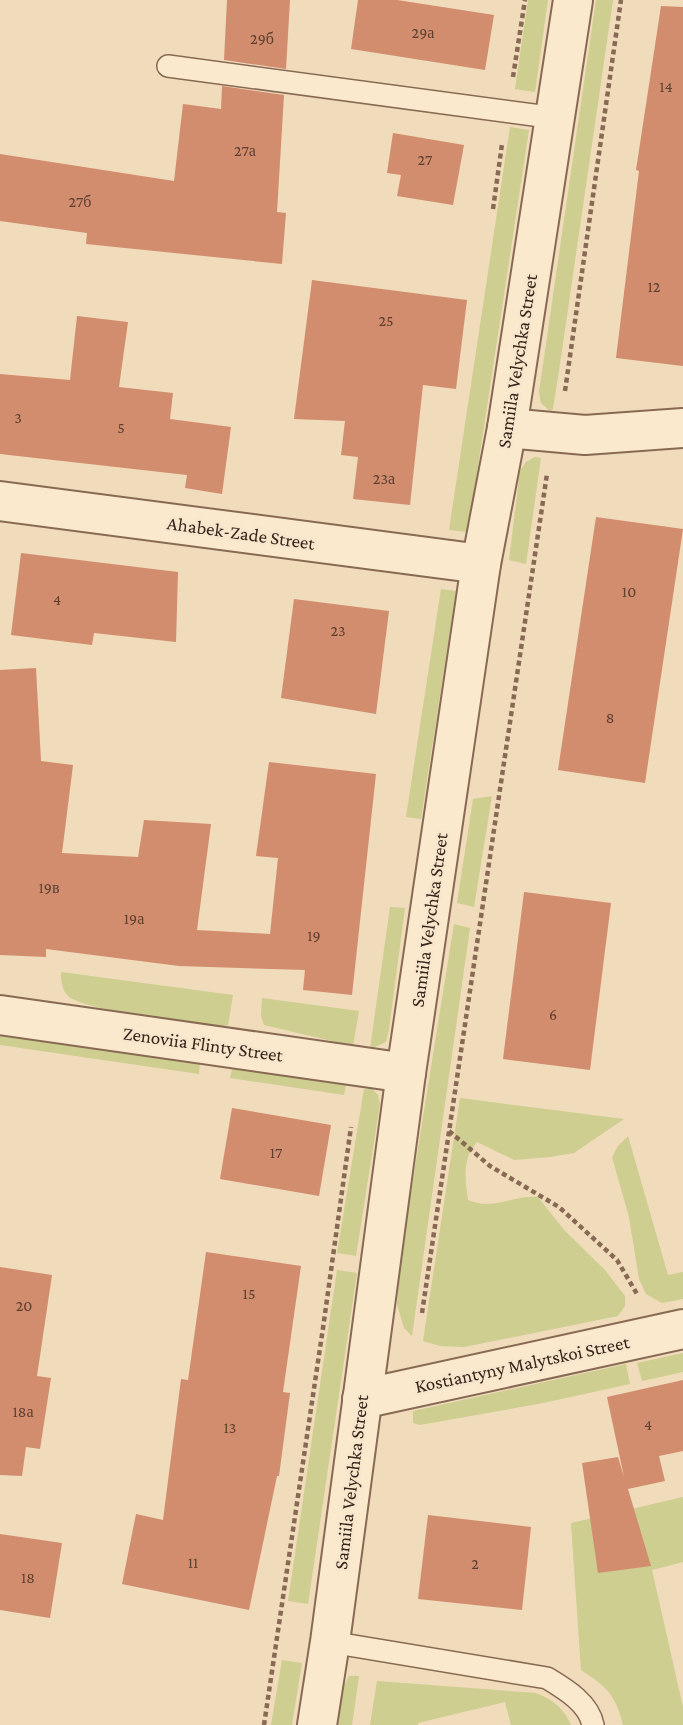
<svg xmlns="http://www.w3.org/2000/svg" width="683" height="1725" font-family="'Crimson Pro',serif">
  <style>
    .green { fill: #cdce8f }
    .building { fill: #d18d6e }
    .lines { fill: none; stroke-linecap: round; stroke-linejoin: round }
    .service-casing { stroke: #886a54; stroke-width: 24 }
    .minor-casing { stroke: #886a54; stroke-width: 42 }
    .path { stroke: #886a54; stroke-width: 4.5; stroke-dasharray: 5 3.5; stroke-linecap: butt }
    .service { stroke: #fbe9ce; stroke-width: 21 }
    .minor { stroke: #fbe9ce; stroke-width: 38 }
    .labels { text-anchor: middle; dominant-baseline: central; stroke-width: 5; stroke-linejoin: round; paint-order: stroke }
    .number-label { font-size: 16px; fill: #5d3f2f }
    .street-label { font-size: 19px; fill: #36251a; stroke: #f7e6cb }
  </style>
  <rect width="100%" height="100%" fill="#f0dbbb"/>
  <g class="green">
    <polygon points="528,0 548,0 535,92 515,89"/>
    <polygon points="596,0 613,0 560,364 553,409 550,411 541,403 539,392"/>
    <polygon points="510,127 529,130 468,532 449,530"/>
    <polygon points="535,457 541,458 526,564 509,560 520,471 526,462"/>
    <polygon points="441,589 456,591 421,819 406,817"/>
    <polygon points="492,796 474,907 457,903 473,799"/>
    <polygon points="390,907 405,908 389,1029 386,1042 370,1049"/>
    <polygon points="454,924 470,928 412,1336 404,1328 397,1304 402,1248"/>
    <path d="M61,972L233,995L228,1025C206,1029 87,1010 69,997C62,991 61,981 61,972Z"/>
    <polygon points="262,998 359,1011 353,1046 264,1025 261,1016"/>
    <polygon points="0,1030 200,1059 199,1074 0,1045"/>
    <polygon points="233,1065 347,1081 344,1095 230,1078"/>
    <polygon points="364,1089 372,1089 378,1095 380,1104 356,1256 337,1253"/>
    <path d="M460,1098L624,1119L574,1153L550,1157L514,1160L477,1142C462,1158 465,1179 468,1200C493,1211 513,1195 538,1197L564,1230L605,1270L625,1296V1306L618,1316L464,1347L440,1346L423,1341Z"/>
    <polygon points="628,1136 668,1275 683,1272 683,1299 662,1303 646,1294 639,1279 629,1217 612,1157 618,1146"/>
    <polygon points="337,1270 357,1273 308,1604 288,1601"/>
    <polygon points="683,1353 683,1372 642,1381 637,1363"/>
    <polygon points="626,1364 630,1384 543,1403 420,1425 413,1423 413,1411"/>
    <path d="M683,1497V1562L652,1570L683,1707V1725H623C616,1695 606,1686 581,1670L571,1523Z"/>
    <polygon points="282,1660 302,1663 292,1725 271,1725"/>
    <polygon points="349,1676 359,1676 352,1725 335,1725 340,1694"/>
    <path d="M377,1681L536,1693C552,1699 564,1708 571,1725H511L505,1702L418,1723V1725H370Z"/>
  </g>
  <g class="building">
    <polygon points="227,0 290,0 286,69 224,60"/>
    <polygon points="358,0 397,0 494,15 485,70 351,49"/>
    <polygon points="661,6 683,7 683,366 616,358 639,171 636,170"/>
    <polygon points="222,86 284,95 277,212 286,213 282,264 86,244 87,233 0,221 0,154 174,181 183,104 221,109"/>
    <polygon points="393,133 464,145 453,205 397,196 401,175 387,173"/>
    <polygon points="312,280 467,300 456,389 423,385 410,505 353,499 358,457 341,455 345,421 294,419"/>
    <polygon points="77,316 128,322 119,387 173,393 170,419 231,427 222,494 185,488 187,475 0,454 0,374 70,380"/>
    <polygon points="596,517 683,529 645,783 558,770"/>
    <polygon points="21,553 178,572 176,642 94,633 92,645 11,635"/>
    <polygon points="294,599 389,611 376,714 281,698"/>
    <polygon points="36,668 41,761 73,765 62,853 138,857 144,820 211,824 197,930 270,934 278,858 256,856 269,762 376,774 352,995 303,990 305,970 179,966 46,949 46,957 0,955 0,670"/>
    <polygon points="524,892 611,903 590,1070 503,1059"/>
    <polygon points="232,1108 331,1125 319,1196 220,1179"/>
    <polygon points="206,1252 301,1266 283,1392 290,1393 279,1476 277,1476 249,1610 122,1584 136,1514 163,1520 181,1379 188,1380"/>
    <polygon points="0,1267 52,1275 37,1376 51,1378 40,1449 26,1447 22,1476 0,1475"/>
    <polygon points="683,1380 683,1451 659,1456 665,1481 628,1489 651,1566 598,1573 582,1463 618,1457 624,1477 607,1397"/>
    <polygon points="428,1515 531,1527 522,1610 418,1599"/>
    <polygon points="0,1534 62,1543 50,1618 0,1610"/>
  </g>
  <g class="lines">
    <g class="service-casing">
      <g id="service">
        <polyline points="168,66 556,118"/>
        <path d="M330,1642L547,1678C565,1689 589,1703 593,1725"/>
      </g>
    </g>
    <g class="minor-casing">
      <g id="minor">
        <polyline points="507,428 585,435 683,428"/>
        <polyline points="0,501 481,564"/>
        <polyline points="0,1015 406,1073"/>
        <polyline points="362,1399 683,1329"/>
        <polyline points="317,1725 330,1642 406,1073 481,564 507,428 573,0"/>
      </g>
    </g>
    <g class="path">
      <polyline points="513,77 525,0"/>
      <polyline points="493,209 502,144"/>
      <polyline points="565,391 621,0"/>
      <polyline points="449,1131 490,1166 559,1207 617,1260 637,1294"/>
      <polyline points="422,1313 547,474"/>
      <polyline points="264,1725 323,1328 351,1127"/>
    </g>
    <use href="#service" class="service"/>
    <use href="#minor" class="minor"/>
  </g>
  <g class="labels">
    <g class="number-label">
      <text x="423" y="32">29а</text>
      <text x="262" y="38">29б</text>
      <text x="666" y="86">14</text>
      <text x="245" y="150">27а</text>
      <text x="425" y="159">27</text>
      <text x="80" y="201">27б</text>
      <text x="654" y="286">12</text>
      <text x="386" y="320">25</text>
      <text x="18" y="417">3</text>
      <text x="121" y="427">5</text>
      <text x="384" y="478">23а</text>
      <text x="629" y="591">10</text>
      <text x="57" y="599">4</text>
      <text x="338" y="630">23</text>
      <text x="610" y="717">8</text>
      <text x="49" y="887">19в</text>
      <text x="134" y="918">19а</text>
      <text x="314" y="935">19</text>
      <text x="553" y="1014">6</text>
      <text x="276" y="1152">17</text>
      <text x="249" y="1293">15</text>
      <text x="24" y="1305">20</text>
      <text x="23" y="1411">18а</text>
      <text x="648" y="1424">4</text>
      <text x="230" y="1427">13</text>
      <text x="193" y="1562">11</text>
      <text x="475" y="1563">2</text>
      <text x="28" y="1577">18</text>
    </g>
    <g class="street-label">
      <text transform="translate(517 361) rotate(-81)">Samiila Velychka Street</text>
      <text transform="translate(241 533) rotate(8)">Ahabek-Zade Street</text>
      <text transform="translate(429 920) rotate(-82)">Samiila Velychka Street</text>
      <text transform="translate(203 1044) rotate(8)">Zenoviia Flinty Street</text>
      <text transform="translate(522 1364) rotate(-12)">Kostiantyny Malytskoi Street</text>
      <text transform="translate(351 1482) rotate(-83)">Samiila Velychka Street</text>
    </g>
  </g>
</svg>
